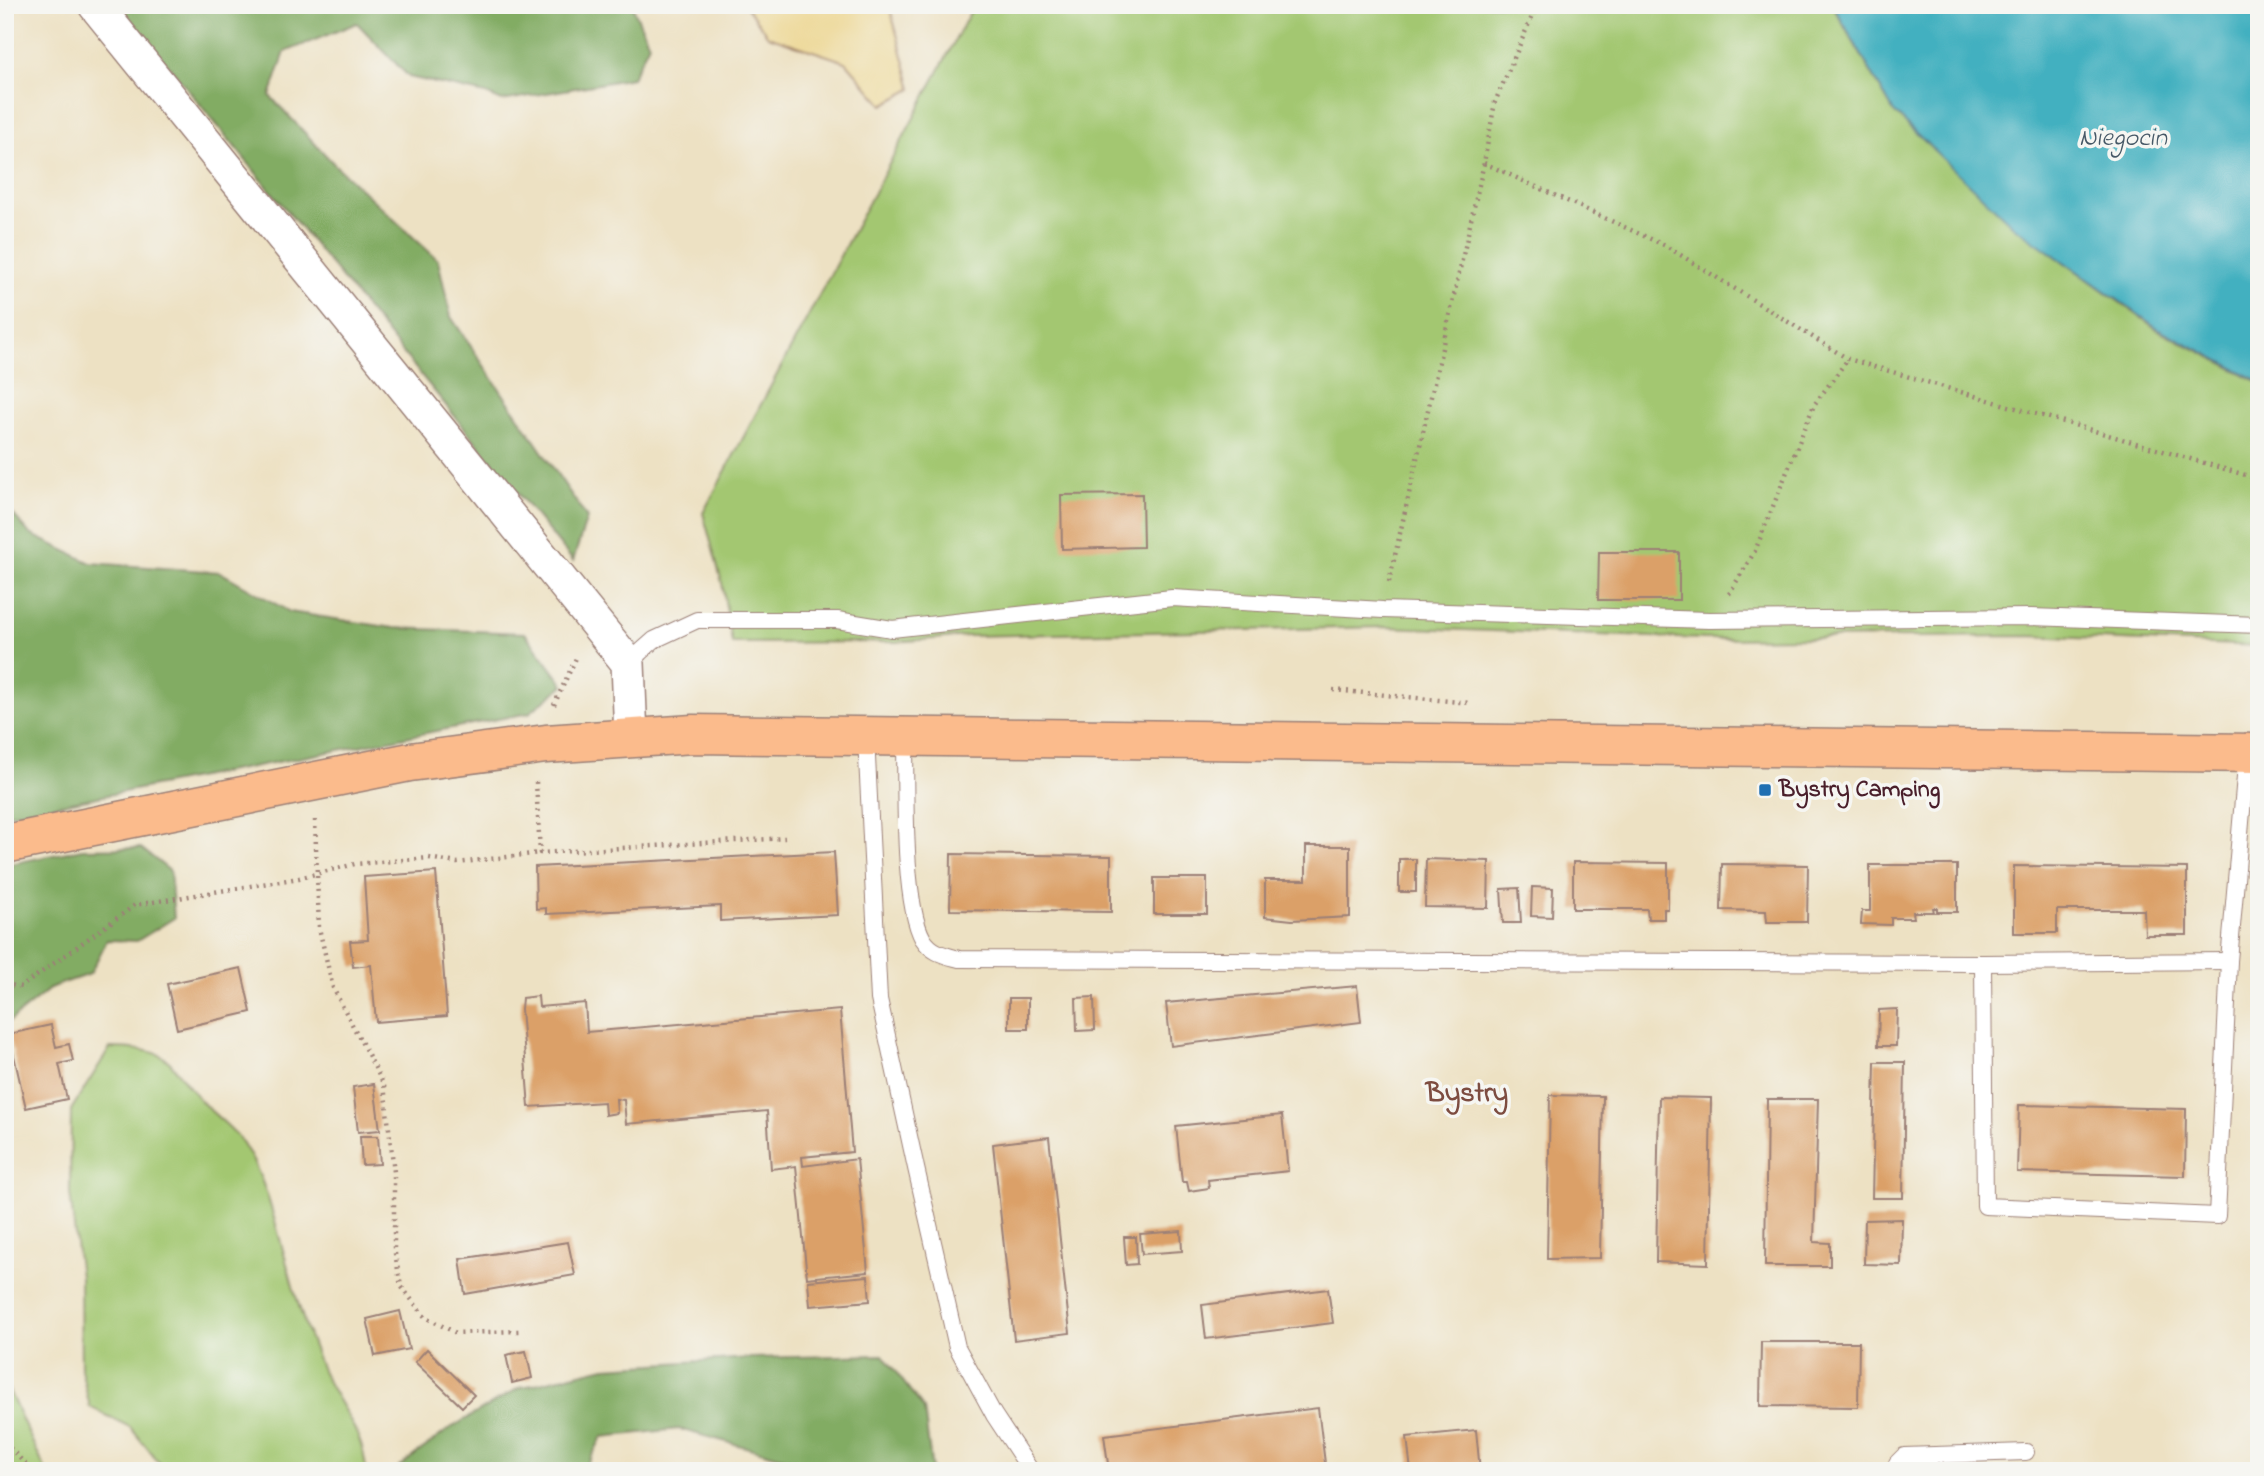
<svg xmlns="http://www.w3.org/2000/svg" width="2264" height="1476" font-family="'Indie Flower',sans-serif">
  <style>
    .green { fill: #a3c771; stroke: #76734e; stroke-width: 2 }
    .forest { fill: #82ac63; stroke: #666647; stroke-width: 2 }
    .sand { fill: #eeda9e; stroke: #9c7c64; stroke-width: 2 }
    .water { fill: #43b0c0; stroke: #466876; stroke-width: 2 }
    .building { fill: #dba068 }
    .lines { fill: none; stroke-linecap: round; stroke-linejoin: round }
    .service-casing { stroke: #9c8077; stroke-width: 18 }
    .minor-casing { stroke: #9c8077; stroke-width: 36 }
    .primary-casing { stroke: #9c8077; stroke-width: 41 }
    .path { stroke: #9c8077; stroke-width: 4.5; stroke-dasharray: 2 5; stroke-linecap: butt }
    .service { stroke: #fff; stroke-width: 16 }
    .minor { stroke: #fff; stroke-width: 33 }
    .primary { stroke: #fbbb8c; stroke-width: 38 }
    .poi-dot { fill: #1f6fb2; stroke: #f6f6f2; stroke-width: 2.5 }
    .labels { text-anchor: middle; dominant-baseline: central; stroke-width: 7; stroke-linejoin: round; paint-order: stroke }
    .poi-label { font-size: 24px; font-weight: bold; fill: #4a1f2b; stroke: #f6f6f2; text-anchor: start }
    .water-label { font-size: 26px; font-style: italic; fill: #475967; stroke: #f6f6f2 }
    .quarter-label { font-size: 28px; font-weight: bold; fill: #7d4c40; stroke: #f6f6f2 }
  </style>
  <rect width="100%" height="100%" fill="#f6f6f2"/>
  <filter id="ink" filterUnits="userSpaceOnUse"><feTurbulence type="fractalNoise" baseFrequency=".0143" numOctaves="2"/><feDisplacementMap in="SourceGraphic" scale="14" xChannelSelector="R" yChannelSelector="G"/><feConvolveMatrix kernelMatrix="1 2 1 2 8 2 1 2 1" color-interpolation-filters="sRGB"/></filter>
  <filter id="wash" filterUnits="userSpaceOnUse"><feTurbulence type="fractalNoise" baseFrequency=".00686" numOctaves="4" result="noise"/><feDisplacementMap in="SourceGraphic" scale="28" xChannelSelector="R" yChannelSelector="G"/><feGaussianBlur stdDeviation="1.57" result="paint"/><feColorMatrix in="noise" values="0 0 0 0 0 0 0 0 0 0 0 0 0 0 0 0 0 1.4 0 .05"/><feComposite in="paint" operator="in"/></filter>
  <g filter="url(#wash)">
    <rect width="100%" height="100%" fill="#ede1c3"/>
    <g class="green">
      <polygon points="974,5 1832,5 1894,112 2014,226 2158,330 2259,382 2259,646 2029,636 1705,639 1385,627 968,636 896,642 732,643 722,583 703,513"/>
      <path d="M110,1048C179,1049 163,1061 203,1103C216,1117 235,1129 244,1145C267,1181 275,1224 287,1264C295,1296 306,1329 318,1360C332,1400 364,1427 366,1471H166L130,1427L90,1407L81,1369L80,1277L70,1193L71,1110Z"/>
      <polygon points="5,1379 7,1387 46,1471 5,1471"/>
    </g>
    <g class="forest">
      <polygon points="119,5 632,5 649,44 632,78 502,101 486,94 409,77 357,23 285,52 270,96 336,166 438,260 451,317 587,518 573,561"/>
      <polygon points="5,505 30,534 91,563 220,572 290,612 394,628 525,633 564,685 529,713 5,815"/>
      <polygon points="141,848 170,871 174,918 137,941 107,940 90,974 52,987 5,1025 5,865 82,849"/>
      <polygon points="883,1355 924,1409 932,1471 820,1471 804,1463 679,1429 602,1437 584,1471 399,1471 399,1467 449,1429 519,1388 605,1367 751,1358"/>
    </g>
    <polygon class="sand" points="745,5 889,5 912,89 883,105 846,62 768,36"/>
    <polygon class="water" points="1833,5 2259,5 2259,381 2159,329 2013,226 1894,112"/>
    <g id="blocks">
      <g class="building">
        <polygon points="1142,494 1143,547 1062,549 1061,495"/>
        <polygon points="1599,552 1679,552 1679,600 1598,600"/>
        <polygon points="1306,846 1350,846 1350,917 1292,920 1265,917 1265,880 1306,880"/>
        <polygon points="834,852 838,915 720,921 720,906 546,914 546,908 536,909 535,867"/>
        <polygon points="951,854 1111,856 1111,912 950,910"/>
        <rect x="1399" y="859" width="17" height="33"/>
        <polygon points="1426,859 1489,861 1488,908 1425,907"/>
        <polygon points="1573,862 1668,863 1668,909 1664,909 1664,919 1648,919 1647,909 1573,909"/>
        <polygon points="1722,864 1808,865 1807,922 1767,922 1766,911 1721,910"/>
        <polygon points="1870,865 1957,865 1957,912 1937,912 1937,908 1933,908 1934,912 1913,912 1914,918 1891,918 1891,925 1861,924 1862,911 1870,911"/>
        <polygon points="2014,866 2187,868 2187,935 2145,935 2144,910 2057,910 2057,933 2014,933"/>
        <polygon points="436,872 447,1016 376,1022 371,965 353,967 350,941 368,940 364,877"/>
        <rect x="1154" y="878" width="53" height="36"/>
        <polygon points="1532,887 1553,888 1552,917 1531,916"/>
        <polygon points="1519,888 1521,923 1503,923 1501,889"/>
        <polygon points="241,968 251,1012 177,1029 167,984"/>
        <polygon points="1357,986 1361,1022 1171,1046 1166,1003"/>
        <polygon points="538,996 539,1007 585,1003 587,1032 840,1010 852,1152 802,1157 803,1166 857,1159 868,1272 807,1278 796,1166 771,1169 767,1111 626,1124 624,1100 616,1099 617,1113 605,1115 604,1102 529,1107 521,1009 522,998"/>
        <polygon points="1094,997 1095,1030 1077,1031 1076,998"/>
        <rect x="1009" y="998" width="19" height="31"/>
        <polygon points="1897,1009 1896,1046 1878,1046 1879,1010"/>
        <polygon points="51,1025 56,1047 69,1044 73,1061 59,1064 67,1099 26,1108 9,1034"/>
        <polygon points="1875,1062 1905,1062 1903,1198 1872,1198"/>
        <polygon points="374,1084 380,1130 358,1132 353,1087"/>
        <polygon points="1550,1095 1603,1096 1600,1258 1547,1259"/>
        <polygon points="1659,1097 1711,1098 1708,1264 1656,1262"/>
        <polygon points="1767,1099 1818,1099 1814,1242 1830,1243 1830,1266 1765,1266"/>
        <polygon points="2019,1105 2186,1109 2185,1176 2017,1172"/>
        <polygon points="1282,1115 1288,1171 1208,1180 1209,1188 1189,1191 1187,1182 1182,1182 1176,1126"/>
        <polygon points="360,1136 378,1136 380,1164 362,1165"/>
        <polygon points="1049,1137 1070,1333 1014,1340 993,1144"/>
        <polygon points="1902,1219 1901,1265 1864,1264 1865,1220"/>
        <polygon points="1181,1231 1182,1251 1142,1254 1140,1234"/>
        <polygon points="1124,1237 1136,1237 1137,1264 1126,1265"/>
        <polygon points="568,1242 575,1275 465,1294 460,1259"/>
        <polygon points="868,1276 870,1301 810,1306 808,1281"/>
        <polygon points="1328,1289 1333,1323 1206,1339 1202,1305"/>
        <polygon points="400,1311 409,1349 375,1356 367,1319"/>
        <polygon points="1761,1342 1859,1342 1858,1407 1760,1406"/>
        <polygon points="427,1349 474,1395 462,1407 415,1362"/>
        <polygon points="526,1351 532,1378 512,1383 506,1355"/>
        <polygon points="1318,1408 1326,1471 1109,1471 1104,1435"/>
        <polygon points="1476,1430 1480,1471 1411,1471 1407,1437"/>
      </g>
    </g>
  </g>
  <g filter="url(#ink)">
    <use href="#blocks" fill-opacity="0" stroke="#9c8077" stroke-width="2"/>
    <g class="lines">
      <g class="service-casing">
        <g id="service">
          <polyline points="628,663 654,640 697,620 837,620 892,629 1172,598 1383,610 1709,620 2031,617 2259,625"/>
          <polyline points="866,737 879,999 916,1168 957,1347 994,1415 1031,1471"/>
          <path d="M905,737C906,783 902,902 923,939C932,953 944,955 959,959L1983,963L2229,961"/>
          <polyline points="1983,963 1985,1206 2217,1216 2229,961 2247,753"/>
          <polyline points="1896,1471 1897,1463 1904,1456 2026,1452"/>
        </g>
      </g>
      <g class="minor-casing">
        <polyline id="minor" points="95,5 628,663 631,738"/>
      </g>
      <g class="primary-casing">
        <polyline id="primary" points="5,844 410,762 546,744 693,734 2259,753"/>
      </g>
      <g class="path">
        <polyline points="1484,163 1666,246 1848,359 2259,479"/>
        <polyline points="1389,582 1484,163 1495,102 1537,5"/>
        <polyline points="1729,594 1755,551 1814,405 1848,359"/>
        <polyline points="1333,690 1470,703"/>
        <polyline points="554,705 577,656"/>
        <polyline points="536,782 540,853 785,838"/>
        <polyline points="315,820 319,928 333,988 384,1085 394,1172 394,1248 401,1286 425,1317 456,1333 519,1331"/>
        <polyline points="5,984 21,987 135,905 299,878 355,864 429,858 457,863 540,853"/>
        <polyline points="5,1443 32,1471"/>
      </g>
      <use href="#service" class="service"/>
      <use href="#minor" class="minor"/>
      <use href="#primary" class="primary"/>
    </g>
  </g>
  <rect class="poi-dot" x="1758" y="783" width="14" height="14" rx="3.5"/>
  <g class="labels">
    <g class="poi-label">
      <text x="1779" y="790">Bystry Camping</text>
    </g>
    <g class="water-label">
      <text x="2123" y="139">Niegocin</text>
    </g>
    <g class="quarter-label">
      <text x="1467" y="1094">Bystry</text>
    </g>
  </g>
  <rect width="2264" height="1476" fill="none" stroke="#f6f6f2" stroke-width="28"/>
</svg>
